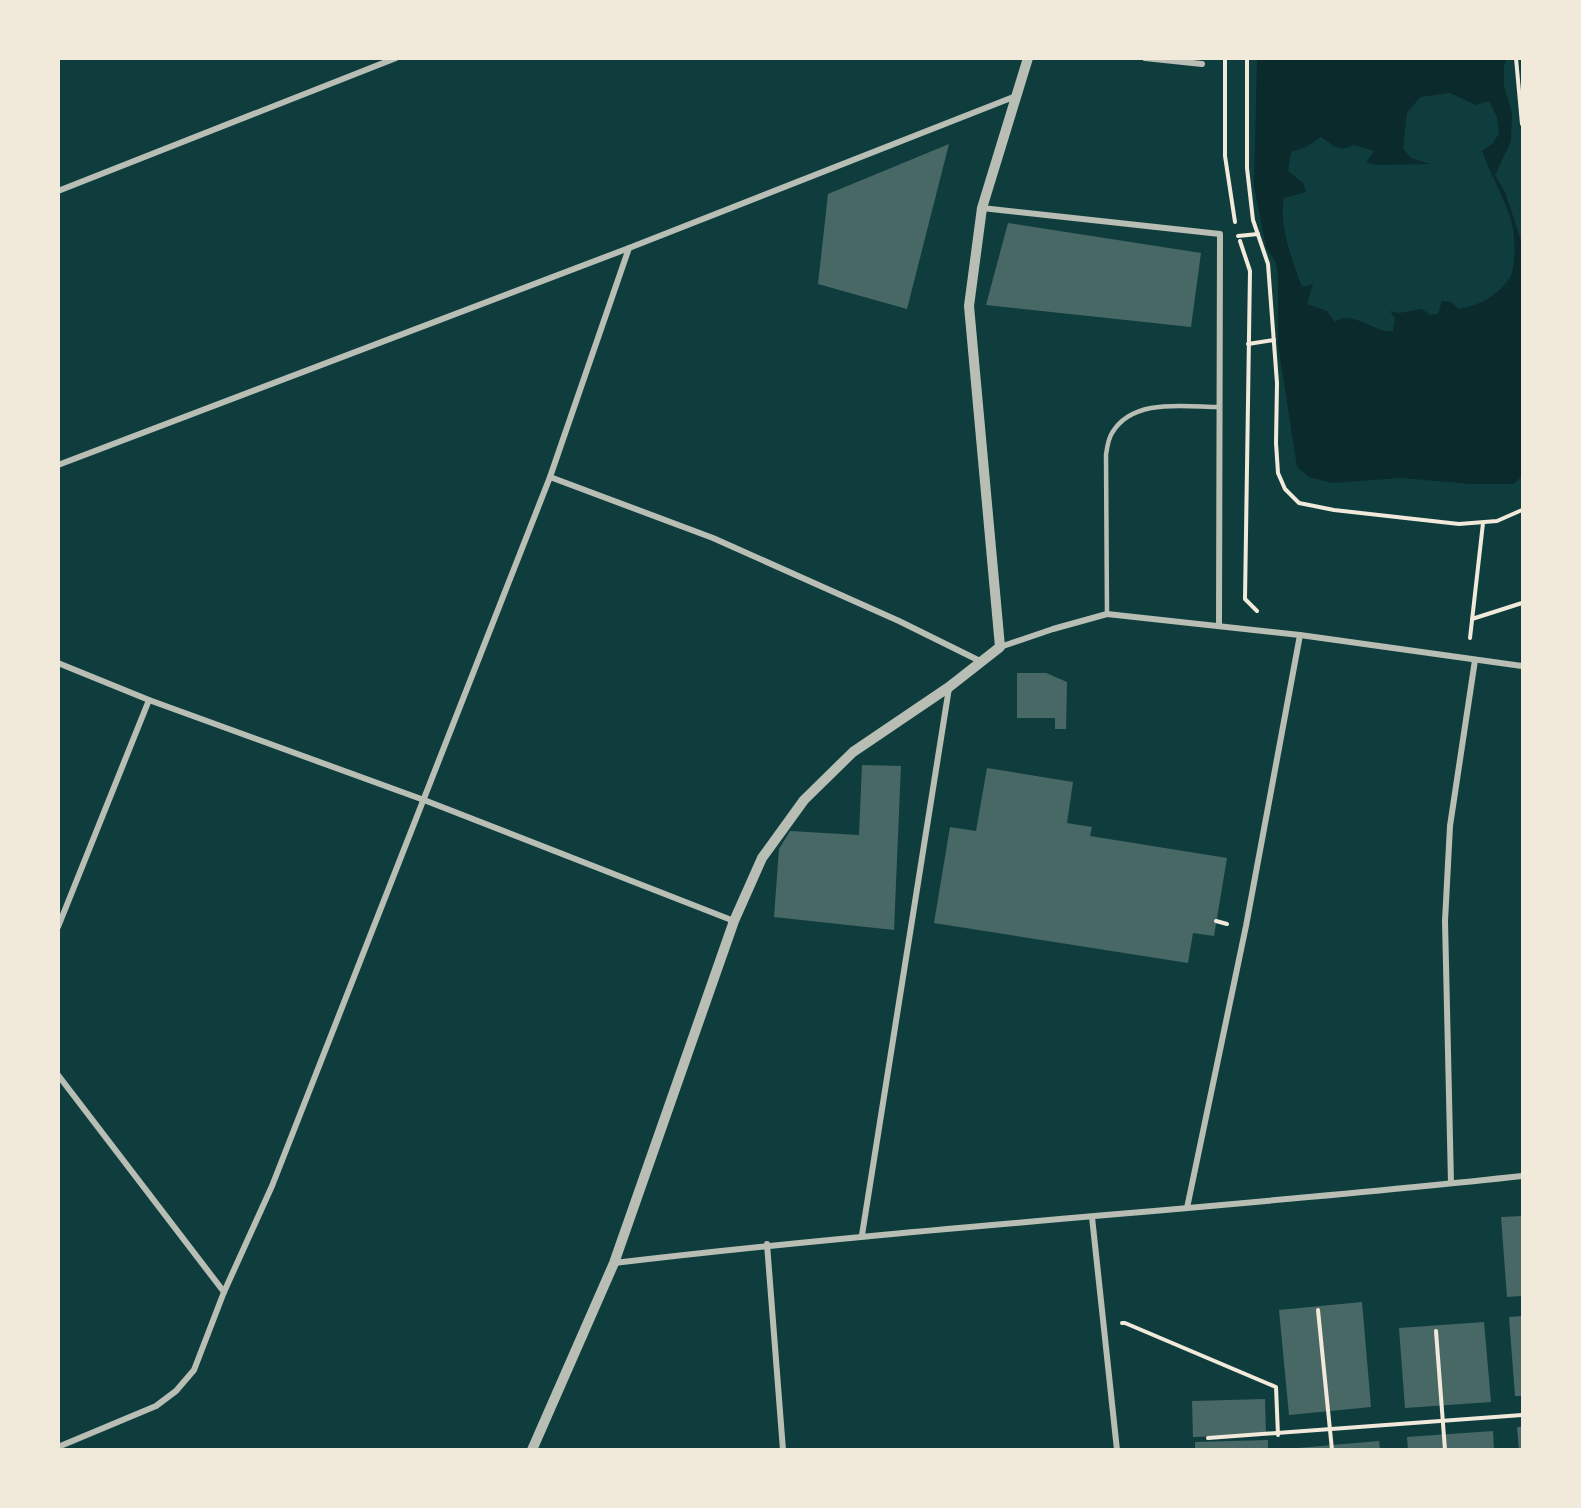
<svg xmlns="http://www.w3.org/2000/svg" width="1581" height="1508" font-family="'PT Sans Narrow',sans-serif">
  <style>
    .water { fill: #0a2a2b; fill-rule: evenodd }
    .building { fill: #486865 }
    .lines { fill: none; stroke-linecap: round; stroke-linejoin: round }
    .path { stroke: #f1e9da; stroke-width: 4 }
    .service { stroke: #b8beb3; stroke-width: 4.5 }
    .minor { stroke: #b8beb3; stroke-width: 6 }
    .tertiary { stroke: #b8beb3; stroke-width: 10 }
  </style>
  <rect width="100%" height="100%" fill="#0f3d3e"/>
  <path class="water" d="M1257,59H1507L1504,65V86L1512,113L1511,141L1495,175L1505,192L1522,243V476L1514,484H1472L1401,478L1332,483L1309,477L1297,467L1278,344V278L1276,263L1266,247L1254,186ZM1450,93L1476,105L1489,101L1497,117L1499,134L1492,144L1482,151C1490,174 1504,196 1511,220C1515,233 1517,268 1509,279C1497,296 1478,306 1459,309L1451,302L1442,301L1438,314L1430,315L1422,309L1399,313L1390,311L1395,318L1393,331C1378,333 1360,317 1345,318C1341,318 1338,320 1335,322L1327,311L1307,304L1313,284L1302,287C1293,262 1278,224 1284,198L1306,192L1303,183L1288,171L1291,152L1306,147L1321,137L1335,147L1343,149L1354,145L1374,151L1366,163L1380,165L1430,164L1411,158L1403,148L1407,113L1420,97Z"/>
  <g class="building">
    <polygon points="949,144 907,309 818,284 828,194"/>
    <polygon points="1008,223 1201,253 1191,327 986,305"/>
    <polygon points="1017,673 1046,673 1067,682 1066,729 1055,729 1055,718 1017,718"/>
    <polygon points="862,765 901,766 894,930 774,917 779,849 790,831 859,835"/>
    <polygon points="987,768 1073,782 1067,823 1092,827 1090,836 1227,858 1214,936 1193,933 1188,963 934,923 950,827 976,831"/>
    <polygon points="1522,1216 1522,1296 1507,1297 1501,1217"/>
    <polygon points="1362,1302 1371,1407 1289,1415 1279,1310"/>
    <polygon points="1522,1316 1522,1396 1515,1396 1509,1317"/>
    <polygon points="1484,1322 1491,1402 1405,1408 1399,1328"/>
    <polygon points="1265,1399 1266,1435 1193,1437 1192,1401"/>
    <polygon points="1517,1427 1522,1427 1522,1450 1519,1450"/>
    <polygon points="1493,1431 1494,1450 1408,1450 1407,1437"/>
    <polygon points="1268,1440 1268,1450 1195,1450 1195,1442"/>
    <polygon points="1379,1441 1380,1450 1298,1450 1298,1448"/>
  </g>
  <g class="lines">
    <g class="path">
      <polyline points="1225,58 1225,156 1235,222"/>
      <polyline points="1247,58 1247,168 1253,220 1268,264 1277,383 1276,443 1278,473 1285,489 1299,503 1334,510 1459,524 1497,521 1522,510"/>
      <polyline points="1516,58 1522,124"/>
      <polyline points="1238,236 1258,234"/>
      <polyline points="1240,241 1250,271 1245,599 1257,611"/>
      <polyline points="1248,344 1274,340"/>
      <polyline points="1472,619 1522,603"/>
      <polyline points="1470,638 1483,523"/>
      <polyline points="1216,921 1227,924"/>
      <polyline points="1318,1310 1332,1450"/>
      <polyline points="1122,1323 1125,1323 1276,1387 1278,1435"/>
      <polyline points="1436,1331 1445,1450"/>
      <polyline points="1208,1438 1522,1415"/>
    </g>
    <path class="service" d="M1107,614L1106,455C1107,448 1108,439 1112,433C1133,397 1186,407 1220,407"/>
    <g class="minor">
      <polyline points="1145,58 1202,64"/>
      <polyline points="58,191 396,58"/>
      <polyline points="982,208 1220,234 1219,625"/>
      <polyline points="58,465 629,248 1016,96"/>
      <polyline points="550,477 713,538 899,621 982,662"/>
      <polyline points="1000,647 1053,629 1107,614 1300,635 1522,666"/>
      <polyline points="58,663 149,700 424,800 734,921"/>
      <polyline points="58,927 149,700"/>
      <polyline points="58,1075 224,1292"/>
      <polyline points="1451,1183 1445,921 1450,826 1475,660"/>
      <polyline points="1187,1208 1246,926 1300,635"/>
      <polyline points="1092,1217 1117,1450"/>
      <polyline points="862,1235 949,688"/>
      <polyline points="767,1244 783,1450"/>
      <path d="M614,1263C916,1227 1220,1209 1522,1176"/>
      <polyline points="58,1447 156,1406 176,1391 194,1370 224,1292 272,1186 550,477 629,248"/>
    </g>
    <polyline class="tertiary" points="532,1450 614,1263 734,921 762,858 804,800 853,752 949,687 1000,647 969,306 982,208 1028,58"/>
  </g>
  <rect width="1581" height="1508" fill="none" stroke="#f1e9da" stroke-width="120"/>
</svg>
